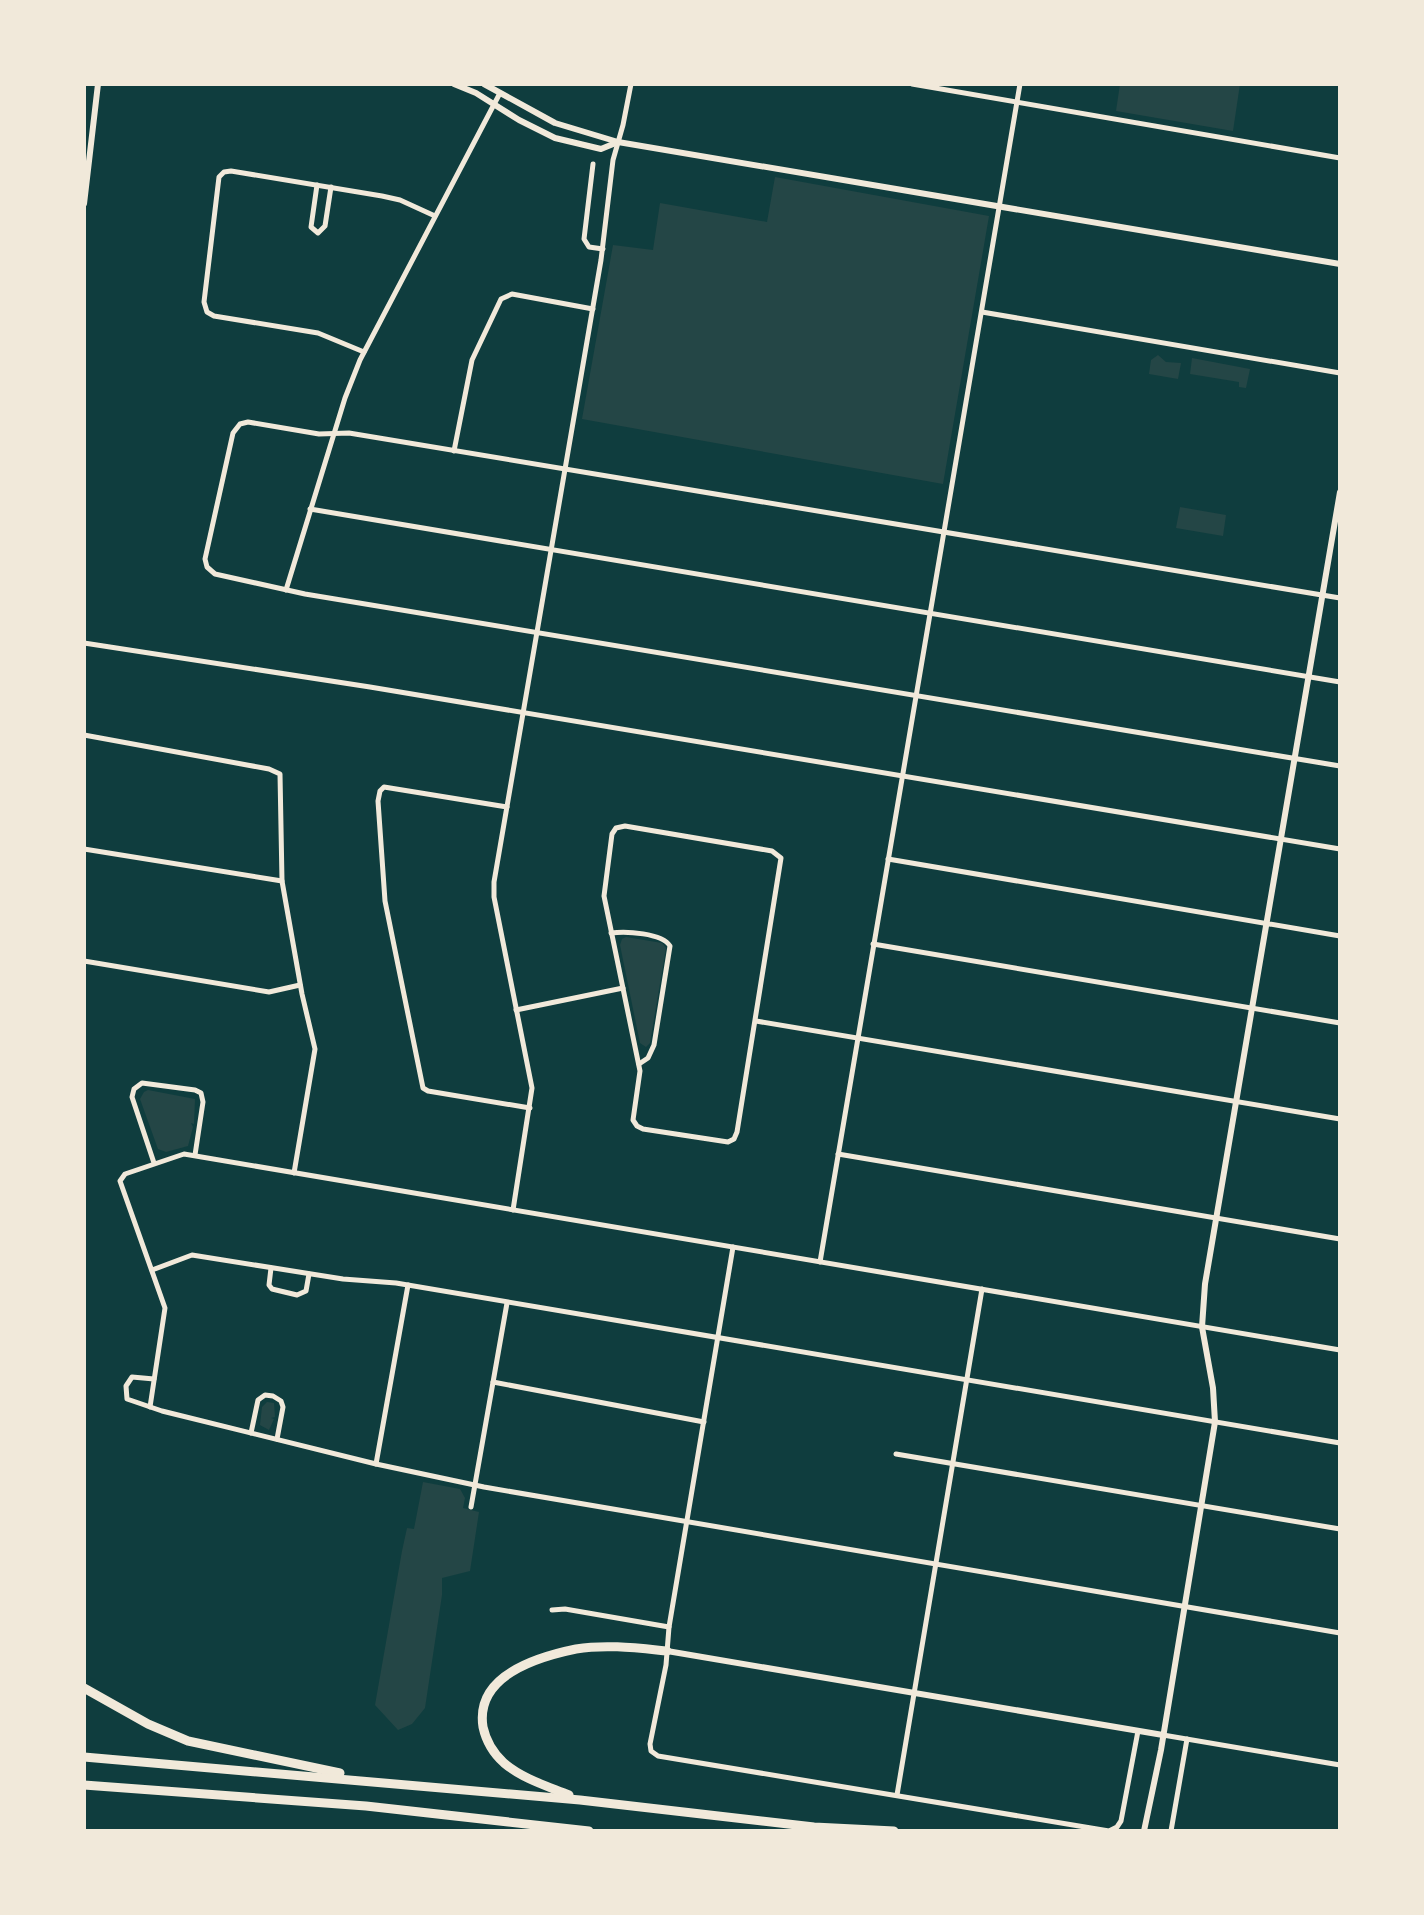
<svg xmlns="http://www.w3.org/2000/svg" width="1424" height="1915" font-family="'Noto Sans',sans-serif">
  <style>
    .green { fill: #244646 }
    .lines { fill: none; stroke-linecap: round; stroke-linejoin: round }
    .minor { stroke: #f1e9da; stroke-width: 5 }
    .tertiary { stroke: #f1e9da; stroke-width: 6 }
    .motorway { stroke: #f1e9da; stroke-width: 9 }
  </style>
  <rect width="100%" height="100%" fill="#0f3d3e"/>
  <g class="green">
    <polygon points="1120,84 1240,84 1233,131 1116,111"/>
    <polygon points="775,177 989,216 943,484 582,419 613,245 653,250 660,203 767,222"/>
    <polygon points="1158,355 1166,362 1181,363 1178,379 1149,374 1151,360"/>
    <polygon points="1192,358 1250,369 1246,388 1239,387 1239,382 1190,374"/>
    <polygon points="1180,507 1226,515 1223,536 1176,528"/>
    <polygon points="626,937 662,943 666,948 650,1043 646,1047 640,1043 620,945 622,939"/>
    <polygon points="148,1090 195,1099 194,1124 191,1123 193,1127 188,1146 166,1152 158,1149 140,1099 144,1092"/>
    <polygon points="267,1402 274,1403 275,1417 271,1418 274,1419 269,1430 260,1425 262,1407"/>
    <polygon points="423,1482 460,1489 465,1498 463,1508 479,1512 470,1571 442,1578 442,1595 425,1708 412,1724 398,1730 375,1705 402,1551 407,1528 414,1529"/>
  </g>
  <g class="lines">
    <g class="minor">
      <polyline points="912,84 1340,158"/>
      <polyline points="593,164 584,239 589,247 603,249"/>
      <polyline points="317,185 311,227 318,233 325,226 331,187"/>
      <polyline points="982,312 1340,373"/>
      <polyline points="364,352 318,333 214,316 207,312 204,302 219,177 224,172 231,171 382,196 400,200 435,216"/>
      <polyline points="454,451 472,360 501,299 512,294 593,309"/>
      <polyline points="310,509 1340,682"/>
      <polyline points="286,590 345,398 360,360 500,93"/>
      <polyline points="1340,598 349,433 319,434 248,422 240,424 233,433 205,559 207,567 215,574 305,594 1340,766"/>
      <polyline points="84,643 370,687 1340,849"/>
      <polyline points="84,735 269,769 280,774 282,881 302,994 315,1049 294,1173"/>
      <polyline points="507,807 384,787 380,791 378,801 385,901 423,1088 428,1091 530,1108"/>
      <polygon points="625,826 772,851 781,858 737,1132 734,1139 728,1142 643,1129 637,1126 633,1120 640,1071 604,896 612,834 616,828"/>
      <polyline points="84,849 282,881"/>
      <polyline points="888,859 1340,936"/>
      <path d="M611,933C626,931 662,933 670,946L654,1045L648,1058L639,1064"/>
      <polyline points="873,944 1340,1023"/>
      <polyline points="84,961 269,992 300,985"/>
      <polyline points="516,1010 623,988"/>
      <polyline points="756,1021 1340,1119"/>
      <polyline points="838,1154 1340,1239"/>
      <polyline points="154,1163 132,1097 134,1089 142,1083 195,1090 201,1093 203,1102 195,1155"/>
      <polyline points="513,1210 532,1088 494,897 494,882 601,260 613,160 623,125 631,84"/>
      <polyline points="733,1247 669,1627 666,1665 650,1744 651,1751 658,1756 1109,1831 1117,1827 1121,1821 1138,1731"/>
      <polyline points="820,1262 1020,84"/>
      <polyline points="271,1268 269,1285 272,1289 297,1295 306,1291 309,1274"/>
      <polyline points="152,1270 192,1255 343,1279 396,1283 1340,1443"/>
      <polyline points="154,1379 132,1377 126,1386 127,1399 162,1411 376,1464 484,1487 1340,1633"/>
      <polyline points="493,1382 704,1422"/>
      <polyline points="150,1407 165,1308 120,1181 125,1174 184,1154 1340,1350"/>
      <polyline points="251,1433 258,1400 265,1395 273,1396 281,1401 283,1407 277,1439"/>
      <polyline points="896,1454 1340,1529"/>
      <polyline points="376,1464 408,1285"/>
      <polyline points="471,1507 507,1303"/>
      <polyline points="552,1610 565,1609 669,1627"/>
      <polyline points="1163,1735 1340,1765"/>
      <polyline points="897,1795 982,1289"/>
      <polyline points="1171,1831 1187,1739"/>
    </g>
    <g class="tertiary">
      <polyline points="454,84 476,93 519,120 555,138 601,149 618,142"/>
      <polyline points="484,84 555,123 618,142 1340,264"/>
      <polyline points="84,204 98,84"/>
      <polyline points="667,1651 1163,1735"/>
      <polyline points="1144,1831 1161,1750 1215,1422 1213,1388 1202,1327 1205,1284 1340,492"/>
    </g>
    <g class="motorway">
      <polyline points="84,1688 148,1724 188,1741 340,1773"/>
      <polyline points="84,1757 580,1800 814,1827 894,1831"/>
      <polyline points="84,1785 366,1806 589,1831"/>
      <path d="M569,1795C547,1786 523,1779 504,1763C493,1753 486,1741 483,1727C475,1676 537,1657 576,1649C606,1644 637,1648 667,1651"/>
    </g>
  </g>
  <rect width="1424" height="1915" fill="none" stroke="#f1e9da" stroke-width="172"/>
</svg>
